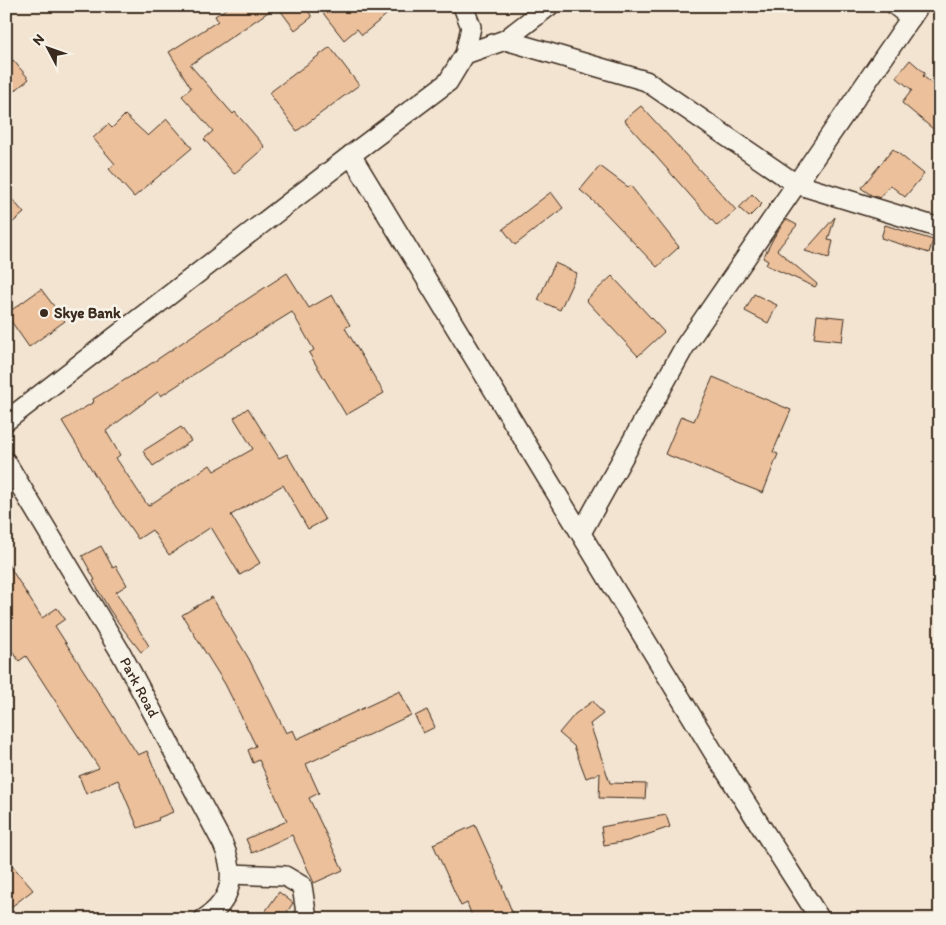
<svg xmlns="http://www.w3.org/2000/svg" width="946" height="925" font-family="Itim,sans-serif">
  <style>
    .building { fill: #ebc09b; stroke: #3b2a1e }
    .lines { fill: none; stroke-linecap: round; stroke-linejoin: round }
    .minor-casing { stroke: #3b2a1e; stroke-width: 22 }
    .minor { stroke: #f7f3e8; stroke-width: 19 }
    .poi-dot { fill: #3b2a1e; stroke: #f7f3e8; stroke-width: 2 }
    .labels { text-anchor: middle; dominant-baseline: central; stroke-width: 5; stroke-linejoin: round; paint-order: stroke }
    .poi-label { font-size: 15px; font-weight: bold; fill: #3b2a1e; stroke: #f7f3e8; text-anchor: start }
    .street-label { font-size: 15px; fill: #3b2a1e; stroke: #f7f3e8 }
  </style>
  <rect width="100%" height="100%" fill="#f3e4d1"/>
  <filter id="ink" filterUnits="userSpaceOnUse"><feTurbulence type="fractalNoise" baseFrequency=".02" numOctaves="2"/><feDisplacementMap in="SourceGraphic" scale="10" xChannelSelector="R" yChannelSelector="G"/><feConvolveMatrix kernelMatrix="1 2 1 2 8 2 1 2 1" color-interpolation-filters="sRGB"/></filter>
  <g filter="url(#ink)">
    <g class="building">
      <polygon points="230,6 277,6 190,65 233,114 235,112 265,147 234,174 204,139 213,131 182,96 191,88 169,52 218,21 215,16"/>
      <polygon points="277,6 305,6 312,17 295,30"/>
      <polygon points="331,6 397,6 362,35 357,29 344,40 323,13"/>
      <polygon points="330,47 359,85 297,131 269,93"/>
      <polygon points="13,60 29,79 6,98 6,67"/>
      <polygon points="910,60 925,73 923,76 940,90 940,120 933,129 902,103 912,90 896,77"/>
      <polygon points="641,106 736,210 717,226 624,120"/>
      <polygon points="125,115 148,136 167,119 192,148 134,197 109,169 115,164 93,138 108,124 112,128"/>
      <polygon points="893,149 924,174 905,197 890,185 880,198 871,195 861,188"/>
      <polygon points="600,166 628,187 630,185 679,247 657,267 598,205 580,190"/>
      <polygon points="6,192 24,213 6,228"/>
      <polygon points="551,192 563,208 515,245 503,229"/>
      <polygon points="752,194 762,204 749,217 739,208"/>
      <polygon points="835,217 828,240 833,241 829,258 805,251"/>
      <polygon points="786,219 797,225 777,250 817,284 815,287 766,265 768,261 763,258 774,237"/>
      <polygon points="885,225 933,240 929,253 881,238"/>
      <polygon points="555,263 577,273 560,310 538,300"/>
      <polygon points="287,273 309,308 332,295 350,325 345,328 384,393 346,415 309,353 314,350 292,312 229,351 161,396 158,392 106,431 120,455 116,458 148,506 210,465 214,471 253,449 234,418 248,408 279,458 287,454 325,520 308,529 283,485 231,515 260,563 240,575 211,527 169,555 152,530 138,539 103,488 62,421 94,402 93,399 143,369 211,323"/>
      <polygon points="612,276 664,332 638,356 586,300"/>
      <polygon points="41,289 65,321 29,347 6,314"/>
      <polygon points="754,294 777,305 768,323 745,311"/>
      <polygon points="817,315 845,318 842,341 814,338"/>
      <polygon points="713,377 791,410 773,452 778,454 763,493 665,454 681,416 694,421"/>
      <polygon points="181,427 191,441 153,466 143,451"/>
      <polygon points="101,546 113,568 116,566 127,585 116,592 149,646 141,652 120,625 109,609 93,581 95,580 82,556"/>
      <polygon points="6,561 42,618 57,608 65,619 55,626 138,755 147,751 173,812 158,818 159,820 138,828 118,780 86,794 79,776 99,768 26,656 19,661 6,641"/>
      <polygon points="212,597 249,659 286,733 293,730 297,739 400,691 411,715 306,764 319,793 309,798 343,870 314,883 292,835 252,853 246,839 287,821 259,760 253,763 248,750 256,746 225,684 182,615"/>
      <polygon points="593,701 603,714 590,724 610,783 646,784 645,799 599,798 600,773 586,778 574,746 559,733 575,714"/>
      <polygon points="427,710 435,727 423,733 415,716"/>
      <polygon points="666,815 670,827 628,841 604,845 601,827"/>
      <polygon points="475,825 503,887 502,887 515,919 473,919 467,903 461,906 433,844"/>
      <polygon points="6,858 33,890 6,911"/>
      <polygon points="279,892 293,903 285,915 280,912 268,919 260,919"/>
    </g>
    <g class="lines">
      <g class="minor-casing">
        <g id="minor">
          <polyline points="896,6 911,18"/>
          <polyline points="505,40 646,81 796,184 940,228"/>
          <polyline points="465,54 505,40 549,6"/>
          <polyline points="351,155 714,753 820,919"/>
          <polyline points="6,421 351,155 448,82 465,54 471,27 463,6"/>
          <path id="s1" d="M6,462L121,653L223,844C236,874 233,900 204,919"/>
          <polyline points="581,533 685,346 919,6"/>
          <polyline points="231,874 285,876 302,886 307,919"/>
        </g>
      </g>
      <use href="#minor" class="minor"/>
    </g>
  </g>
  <circle class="poi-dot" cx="44" cy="313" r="5"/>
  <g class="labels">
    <g class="poi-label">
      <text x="54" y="313">Skye Bank</text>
    </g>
    <g class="street-label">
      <text stroke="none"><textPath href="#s1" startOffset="262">Park Road</textPath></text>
    </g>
  </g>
  <rect width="946" height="925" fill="none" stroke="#f7f3e8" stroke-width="25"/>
  <rect x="12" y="12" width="921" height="900" fill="none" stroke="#3b2a1e" stroke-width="2" filter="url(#ink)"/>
  <g transform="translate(48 48) rotate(311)" stroke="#f7f3e8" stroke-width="4" paint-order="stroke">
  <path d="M0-4L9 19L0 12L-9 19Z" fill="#3b2a1e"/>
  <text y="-8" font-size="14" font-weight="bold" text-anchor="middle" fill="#3b2a1e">N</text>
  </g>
</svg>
